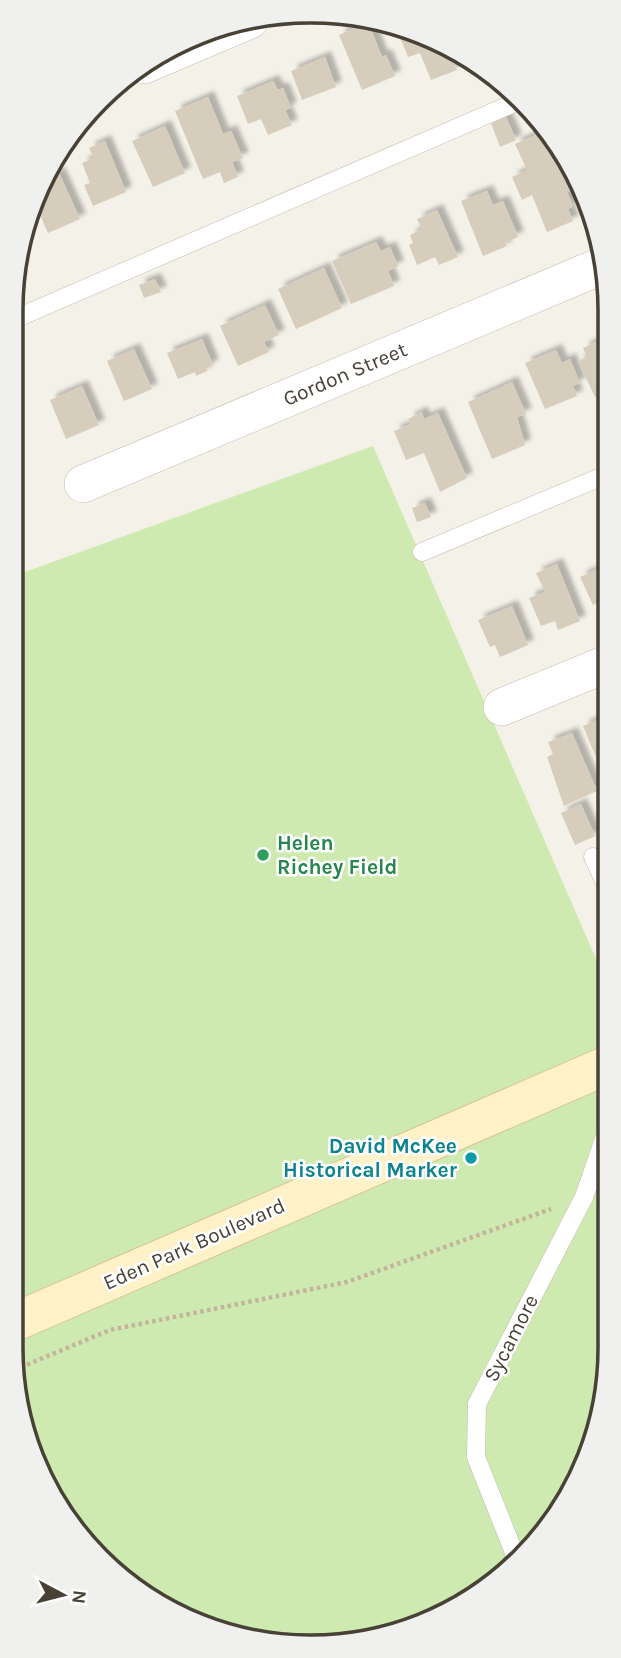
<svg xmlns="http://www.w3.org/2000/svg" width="621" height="1658" font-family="Karla,sans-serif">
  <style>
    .green { fill: #cfeab0 }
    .building { fill: #d7cdbd; filter: url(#shadow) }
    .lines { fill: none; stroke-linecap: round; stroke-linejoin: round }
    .lane-casing { stroke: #c3bcad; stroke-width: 19 }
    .street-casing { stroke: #c3bcad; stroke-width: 38 }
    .secondary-casing { stroke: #d6c597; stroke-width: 40 }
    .path { stroke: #c3b59b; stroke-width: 4.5; stroke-dasharray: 3.5 3.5; stroke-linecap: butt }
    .lane { stroke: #fff; stroke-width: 18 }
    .street { stroke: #fff; stroke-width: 37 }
    .secondary { stroke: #fff2c8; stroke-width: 38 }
    .leisure-dot { fill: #2e9e5b; stroke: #fff; stroke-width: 2.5 }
    .culture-dot { fill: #0f9aa8; stroke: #fff; stroke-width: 2.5 }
    .labels { text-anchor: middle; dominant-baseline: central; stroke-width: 5; stroke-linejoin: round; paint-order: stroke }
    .street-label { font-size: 21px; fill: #484136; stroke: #fff }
    .leisure-label { font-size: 21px; font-weight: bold; fill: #27864d; stroke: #fff; text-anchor: start }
    .culture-label { font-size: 21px; font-weight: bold; fill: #0d838f; stroke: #fff; text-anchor: end }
    .rim { fill: none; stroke: #484136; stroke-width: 3.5 }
  </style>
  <defs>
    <filter id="shadow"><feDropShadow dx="6" dy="-6" stdDeviation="2" flood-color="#0004"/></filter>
  </defs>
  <rect width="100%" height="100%" fill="#f4f1e8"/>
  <polygon class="green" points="373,446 610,991 610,1347 600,1426 549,1530 477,1597 369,1642 271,1645 161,1608 85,1545 27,1444 11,1347 11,577"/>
  <g class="building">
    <polygon points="368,22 382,57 386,55 395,76 362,90 339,35"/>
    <polygon points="394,23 448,48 457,70 431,80 420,53 408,57"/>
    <polygon points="325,57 336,87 302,100 291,71"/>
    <polygon points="273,81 278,90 283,88 291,108 285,110 292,125 268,135 261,119 248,124 237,96"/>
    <polygon points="208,97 223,134 231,131 243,158 232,162 238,177 224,183 220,172 203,179 175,111"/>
    <polygon points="506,117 516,140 500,147 491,123"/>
    <polygon points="165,126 185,173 153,187 132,141"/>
    <polygon points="547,130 573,169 581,186 567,192 573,206 568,209 573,221 547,232 532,195 522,200 512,177 527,170 515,144"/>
    <polygon points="105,141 126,192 93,206 84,185 90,183 82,163 94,158 89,148"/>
    <polygon points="59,173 80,219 48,233 35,204 48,179"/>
    <polygon points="487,191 493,205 503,201 518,237 505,242 507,246 483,256 461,201"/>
    <polygon points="437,210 458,257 439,265 435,257 417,265 409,245 413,243 410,235 422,229 417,219"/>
    <polygon points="376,242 381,251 390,247 398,266 388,271 394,286 351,304 332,261"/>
    <polygon points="324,268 342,308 296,329 278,289"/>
    <polygon points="155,279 161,292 144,298 139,285"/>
    <polygon points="265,305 279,335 264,342 269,352 238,366 220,326"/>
    <polygon points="608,336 608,391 595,397 578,361 587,357 583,348"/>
    <polygon points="202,339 213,365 206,368 207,371 196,376 195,372 178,379 167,353"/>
    <polygon points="134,349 152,389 124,401 107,361"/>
    <polygon points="556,350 562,363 570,359 580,383 573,386 577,396 545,409 525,363"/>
    <polygon points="512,382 526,414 517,417 525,445 492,459 468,402"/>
    <polygon points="82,386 99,425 66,439 50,400"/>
    <polygon points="422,412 424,419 438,413 467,478 440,492 424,453 406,460 394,431 411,424 408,419"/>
    <polygon points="425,503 431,517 417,522 412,508"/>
    <polygon points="557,564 580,621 558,630 555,621 541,626 529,598 545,592 536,573"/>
    <polygon points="609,564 609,605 606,599 593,605 580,577"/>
    <polygon points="512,606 528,645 500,657 495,645 490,647 478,620"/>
    <polygon points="609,715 609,789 583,726"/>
    <polygon points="572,733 597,791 564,806 547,757 553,754 548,742"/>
    <polygon points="581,804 595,836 575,845 561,813"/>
  </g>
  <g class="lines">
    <g class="lane-casing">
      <g id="lane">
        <polyline points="10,321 521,100"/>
        <polyline points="422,552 608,474"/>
        <polyline points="593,857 609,891"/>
        <polyline points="517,1560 476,1457 477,1404 584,1197 610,1122"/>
      </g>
    </g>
    <g class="street-casing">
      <g id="street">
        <polyline points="144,65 250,20"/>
        <polyline points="83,484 606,264"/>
        <polyline points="502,707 609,663"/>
      </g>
    </g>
    <g class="secondary-casing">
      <polyline id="secondary" points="10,1324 610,1064"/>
    </g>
    <polyline class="path" points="14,1370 110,1330 347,1282 551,1209"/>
    <use href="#lane" class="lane"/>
    <use href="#street" class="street"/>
    <use href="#secondary" class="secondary"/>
  </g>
  <circle class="leisure-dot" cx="263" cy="855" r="7"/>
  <circle class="culture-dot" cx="471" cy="1158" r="7"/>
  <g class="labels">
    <g class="street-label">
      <text transform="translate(345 374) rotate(-23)">Gordon Street</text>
      <text transform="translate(194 1244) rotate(-24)">Eden Park Boulevard</text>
      <text transform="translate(511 1338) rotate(-63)">Sycamore</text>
    </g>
    <g class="leisure-label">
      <text x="277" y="843">Helen<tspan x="277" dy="24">Richey Field</tspan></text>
    </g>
    <g class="culture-label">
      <text x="457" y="1146">David McKee<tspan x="457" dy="24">Historical Marker</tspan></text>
    </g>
  </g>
  <path d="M0 0H621V1658H0ZM310 23H311A287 287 0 0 1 598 310V1348A287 287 0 0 1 311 1635H310A287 287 0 0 1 23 1348V310A287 287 0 0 1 310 23Z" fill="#f0f0ef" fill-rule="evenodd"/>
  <path class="rim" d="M310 23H311A287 287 0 0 1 598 310V1348A287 287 0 0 1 311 1635H310A287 287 0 0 1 23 1348V310A287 287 0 0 1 310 23Z"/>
  <g transform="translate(63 1595) rotate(97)" stroke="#ffffff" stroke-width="5" paint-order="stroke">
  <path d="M0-5L12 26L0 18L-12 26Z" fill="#484136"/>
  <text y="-10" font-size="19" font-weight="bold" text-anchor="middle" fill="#484136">N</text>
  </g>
</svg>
